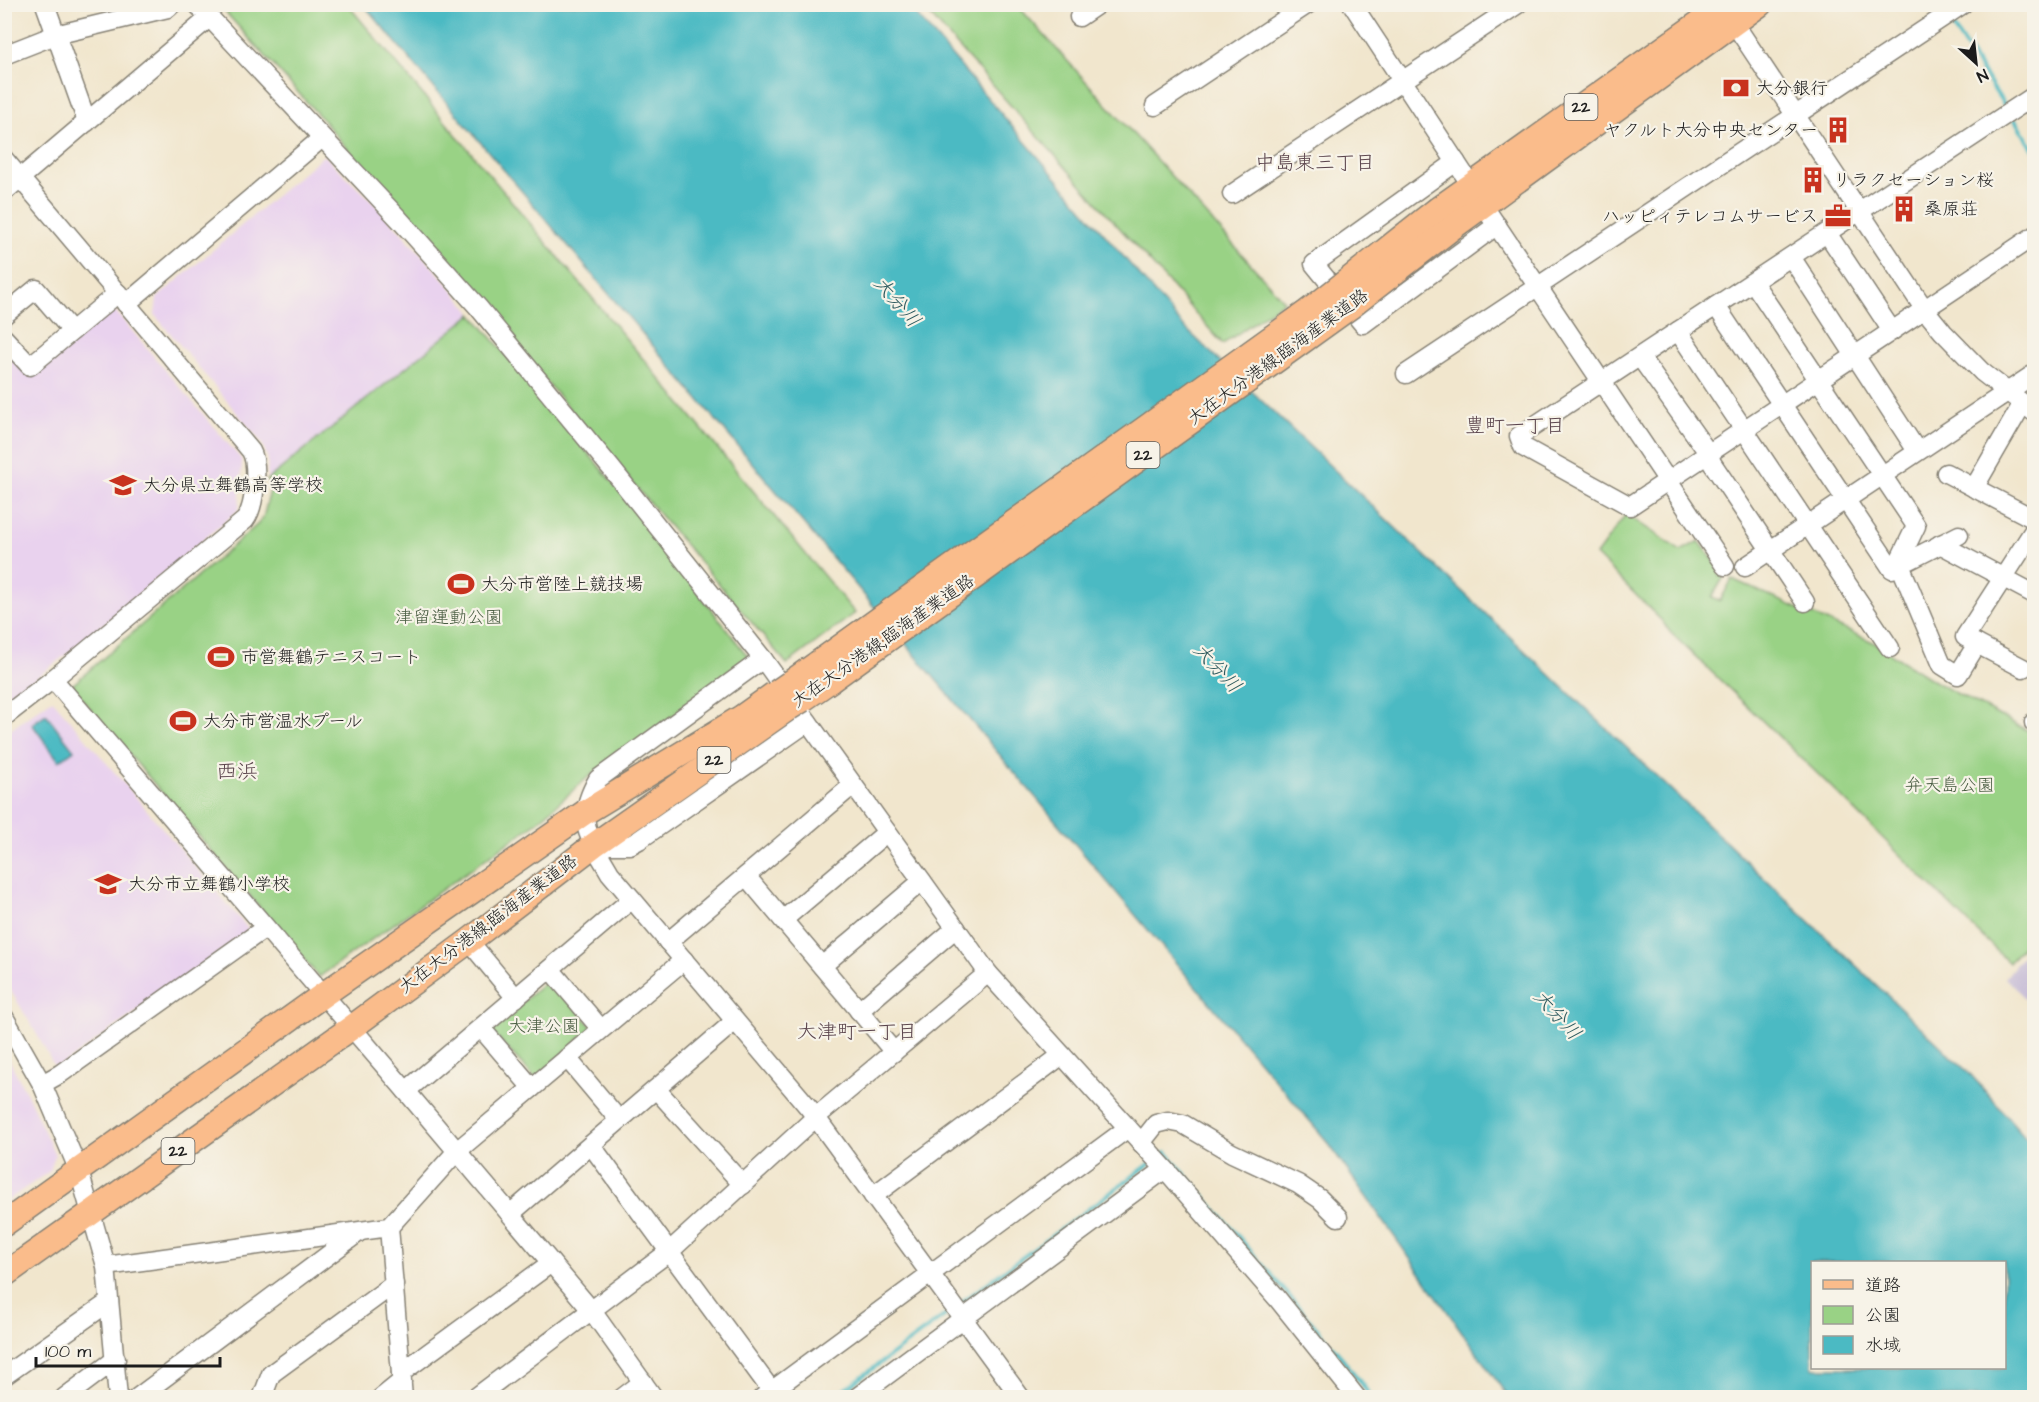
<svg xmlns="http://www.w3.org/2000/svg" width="2039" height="1402" font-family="'Architects Daughter','Klee One',sans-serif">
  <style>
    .built { fill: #e9d2ee }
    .industrial { fill: #c9bfd7 }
    .green { fill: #99d285; stroke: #5a7750; stroke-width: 1.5 }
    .water { fill: #4bbac3; stroke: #346b70; stroke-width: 1.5; fill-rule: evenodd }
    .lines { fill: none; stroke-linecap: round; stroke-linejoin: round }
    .stream { stroke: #4bbac3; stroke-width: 4 }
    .minor-casing { stroke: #868174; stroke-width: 21 }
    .major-casing { stroke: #868174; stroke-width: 27 }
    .minor { stroke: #fff; stroke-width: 18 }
    .major { stroke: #fabc8b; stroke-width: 24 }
    .major-bridge-casing { stroke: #868174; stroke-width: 27; stroke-linecap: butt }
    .major-bridge { stroke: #fabc8b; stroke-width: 24 }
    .labels { text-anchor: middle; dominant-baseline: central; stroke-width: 4.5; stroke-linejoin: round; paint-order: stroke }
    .shield { fill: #f7f3e8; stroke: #5e5c59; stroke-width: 1.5 }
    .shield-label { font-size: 16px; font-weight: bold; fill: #1c1c1c }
    .poi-label { font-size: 18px; fill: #1c1c1c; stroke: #f7f3e8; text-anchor: start }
    .street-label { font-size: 18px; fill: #1c1c1c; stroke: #f7f3e8 }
    .park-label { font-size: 18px; fill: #485c41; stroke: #f7f3e8 }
    .neighbourhood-label { font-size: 20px; fill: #5c464e; stroke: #f7f3e8 }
    .water-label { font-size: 20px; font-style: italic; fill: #2f5b5f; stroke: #f7f3e8 }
    .quarter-label { font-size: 21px; fill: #5c464e; stroke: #f7f3e8 }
  </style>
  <rect width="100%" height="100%" fill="#f7f3e8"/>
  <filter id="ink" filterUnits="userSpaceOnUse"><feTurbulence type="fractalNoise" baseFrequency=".0167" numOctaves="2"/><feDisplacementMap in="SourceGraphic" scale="12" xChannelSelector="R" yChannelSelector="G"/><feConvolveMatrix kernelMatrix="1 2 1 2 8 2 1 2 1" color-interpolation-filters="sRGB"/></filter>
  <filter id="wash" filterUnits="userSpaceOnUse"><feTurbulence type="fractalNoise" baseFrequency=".008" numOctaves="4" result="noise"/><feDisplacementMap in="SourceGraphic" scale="24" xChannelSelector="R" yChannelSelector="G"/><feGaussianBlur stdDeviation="1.35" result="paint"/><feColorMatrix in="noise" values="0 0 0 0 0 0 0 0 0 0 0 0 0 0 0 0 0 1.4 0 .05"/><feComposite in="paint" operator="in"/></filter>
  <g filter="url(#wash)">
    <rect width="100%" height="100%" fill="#f1e6cd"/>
    <g class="built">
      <polygon points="324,155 375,204 447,283 472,314 267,480 268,459 262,443 155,315 157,298"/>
      <polygon points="110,305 241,459 242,463 239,507 237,511 90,636 10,698 4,691 4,343 29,372"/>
      <polygon points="52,699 250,931 56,1069 35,1031 5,981 5,734"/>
      <polygon points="5,1052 27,1094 55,1155 50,1171 5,1202"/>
    </g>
    <polygon class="industrial" points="2034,942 2034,1007 2005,978"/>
    <g class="green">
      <polygon points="219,5 348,5 855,613 787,664 322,119"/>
      <polygon points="921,5 1017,5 1284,301 1223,344"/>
      <polygon points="472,314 624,496 750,659 746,664 586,779 536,823 319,977 71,686 258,524 263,518 271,487 267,480"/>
      <polygon points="1626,514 1681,551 1699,541 1725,575 1712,597 1720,601 1732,579 1873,642 1937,683 2034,734 2034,932 2009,963 1822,778 1670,632 1662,621 1596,555"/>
      <polygon points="550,978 592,1027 536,1079 490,1030"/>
    </g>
    <g class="water">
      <path d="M364,5H908L1183,326L1971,1075L2034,1147V1397H1508L1326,1140ZM1812,1262H2004V1368H1812Z"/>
      <polygon points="46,714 74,750 59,761 32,724"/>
    </g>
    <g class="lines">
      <g class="stream">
        <polyline points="1948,20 2007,109"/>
        <polyline points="2013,117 2034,150"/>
        <polyline points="1159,1156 1166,1152 1343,1359 1372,1398"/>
        <polyline points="959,1304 1151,1163"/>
        <polyline points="833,1398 951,1311"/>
      </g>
    </g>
  </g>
  <g filter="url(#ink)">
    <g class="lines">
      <g class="minor-casing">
        <g id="minor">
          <polyline points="45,4 87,122"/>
          <polyline points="197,4 399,219 478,307 611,468 763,659 988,973 1165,1169 1277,1298 1357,1398"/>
          <polyline points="1352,4 1471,185"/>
          <polyline points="1728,11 1734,23 1925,310 1943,332 1982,372 2034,412"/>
          <polyline points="1079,17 1098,4"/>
          <polyline points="4,55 55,35 168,8 172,4"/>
          <polyline points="2034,96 1519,436 1523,447 1630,506 2034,236"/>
          <polyline points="1155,106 1308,4"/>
          <path d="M4,159L251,451C259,465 255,507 245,520L53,679L4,717"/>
          <polyline points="1456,162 1314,264 1363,324 1497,225"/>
          <polyline points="4,192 209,18"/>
          <polyline points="1232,194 1518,4"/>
          <polyline points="1483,205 1725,566"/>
          <polyline points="1827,233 1892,331"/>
          <polyline points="1791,257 1917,451"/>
          <polyline points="1753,282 1916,526 1899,561 1900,565 1959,535"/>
          <polyline points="126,304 322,138"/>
          <polyline points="1716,306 1892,569 1900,565 1942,665 1958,675 1977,644 1965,637 2034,530"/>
          <polyline points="4,315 36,289 72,331"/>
          <polyline points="1678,331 1890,648"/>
          <polyline points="4,338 30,366 118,293"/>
          <polyline points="1640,357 1709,454 1712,463 1805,602"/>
          <polyline points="1406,374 1963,4"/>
          <polyline points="1946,473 2034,519"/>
          <polyline points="1974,488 2023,403"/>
          <polyline points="1940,544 2034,594"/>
          <polyline points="1745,567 2034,374"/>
          <polyline points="1977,644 2023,668"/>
          <path d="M763,659L598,779C574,821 588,835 610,873L809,1108L1021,1398"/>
          <polyline points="53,679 406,1091 592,1311 654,1398"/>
          <polyline points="2034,723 2034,722"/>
          <polyline points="594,845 630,845 639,840 808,722"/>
          <polyline points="746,876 894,1052"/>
          <polyline points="783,920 887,832"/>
          <polyline points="469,941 516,998"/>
          <polyline points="668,942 853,785"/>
          <polyline points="822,966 922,881"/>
          <polyline points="550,969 601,1029"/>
          <polyline points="859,1011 956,928"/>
          <polyline points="4,1017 42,1084 79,1171 106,1266 118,1398"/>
          <polyline points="481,1028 532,1088"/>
          <polyline points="567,1058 619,1120"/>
          <polyline points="42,1084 60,1074 265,928"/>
          <polyline points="656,1089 743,1185"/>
          <polyline points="406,1091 632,899"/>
          <polyline points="1141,1143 1156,1124 1168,1121 1183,1124 1232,1153 1298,1184 1320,1199 1338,1217"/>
          <polyline points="591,1145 771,1390"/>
          <polyline points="873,1196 1062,1055"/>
          <polyline points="510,1214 735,1021"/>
          <polyline points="389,1227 403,1398"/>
          <polyline points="106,1266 389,1227 457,1151 684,960"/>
          <polyline points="401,1373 551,1263"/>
          <polyline points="4,1376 109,1302"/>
          <polyline points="64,1398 116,1359"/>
          <polyline points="137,1398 359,1232"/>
          <polyline points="262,1398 271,1374 394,1284"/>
          <polyline points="381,1398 402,1381"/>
          <polyline points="475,1398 670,1251 816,1117 988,973"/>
          <polyline points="622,1398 643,1382"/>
          <polyline points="762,1398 1128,1128"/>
          <polyline points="856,1398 1165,1169"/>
        </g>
      </g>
      <g class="major-casing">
        <g id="major">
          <polyline points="1438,209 1726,4"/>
          <polyline points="1453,227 1760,4"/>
          <polyline points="790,683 818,663"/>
          <polyline points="802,700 831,680"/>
          <polyline points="4,1224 323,995 584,813 742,717 777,692"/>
          <polyline points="4,1275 351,1028 469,941 594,845 789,708"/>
        </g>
      </g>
      <use href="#minor" class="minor"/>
      <use href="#major" class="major"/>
      <g class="major-bridge-casing">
        <g id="major-bridge">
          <path d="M818,663L1306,313C1351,279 1394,243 1438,209"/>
          <polyline points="831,680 1350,307 1453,227"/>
          <polyline points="777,692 790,683"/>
          <polyline points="789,708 802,700"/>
        </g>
      </g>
      <use href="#major-bridge" class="major-bridge"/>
    </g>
  </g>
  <defs>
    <g id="bank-bare" transform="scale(2.07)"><path d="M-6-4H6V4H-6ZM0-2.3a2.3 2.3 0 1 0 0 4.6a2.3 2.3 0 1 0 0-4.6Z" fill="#c8321e" stroke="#f7f3e8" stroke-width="2.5" paint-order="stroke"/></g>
    <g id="building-bare" transform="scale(2.07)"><path d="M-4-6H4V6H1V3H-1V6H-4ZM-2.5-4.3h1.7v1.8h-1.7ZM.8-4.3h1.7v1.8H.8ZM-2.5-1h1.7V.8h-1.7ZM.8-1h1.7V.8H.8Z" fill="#c8321e" stroke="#f7f3e8" stroke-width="2.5" paint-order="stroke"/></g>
    <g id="office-bare" transform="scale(2.07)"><path d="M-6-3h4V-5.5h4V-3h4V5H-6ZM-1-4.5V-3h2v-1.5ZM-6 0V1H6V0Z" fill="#c8321e" stroke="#f7f3e8" stroke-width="2.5" paint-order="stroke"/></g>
    <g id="school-bare" transform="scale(2.07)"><path d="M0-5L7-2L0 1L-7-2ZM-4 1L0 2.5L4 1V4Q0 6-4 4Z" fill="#c8321e" stroke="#f7f3e8" stroke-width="2.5" paint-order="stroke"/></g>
    <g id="stadium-bare" transform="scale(2.07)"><path d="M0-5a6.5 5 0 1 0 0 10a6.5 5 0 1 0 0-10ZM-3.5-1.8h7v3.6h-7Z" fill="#c8321e" stroke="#f7f3e8" stroke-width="2.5" paint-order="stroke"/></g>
  </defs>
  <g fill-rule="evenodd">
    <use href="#bank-bare" x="1736" y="88"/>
    <use href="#building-bare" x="1838" y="130"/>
    <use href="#building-bare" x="1813" y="180"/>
    <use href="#building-bare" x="1904" y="209"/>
    <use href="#office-bare" x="1838" y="216"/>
    <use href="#school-bare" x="123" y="485"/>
    <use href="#stadium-bare" x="461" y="584"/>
    <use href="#stadium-bare" x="221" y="657"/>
    <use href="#stadium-bare" x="183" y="721"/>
    <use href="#school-bare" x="108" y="884"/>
  </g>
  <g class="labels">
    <g class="shield">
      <rect x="1564.5" y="94" width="33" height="26" rx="4.5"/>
      <rect x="1126.5" y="442" width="33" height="26" rx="4.5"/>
      <rect x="697.5" y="747" width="33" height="26" rx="4.5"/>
      <rect x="161.5" y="1138" width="33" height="26" rx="4.5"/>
    </g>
    <g class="shield-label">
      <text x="1581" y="107">22</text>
      <text x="1143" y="455">22</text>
      <text x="714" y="760">22</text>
      <text x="178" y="1151">22</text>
    </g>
    <g class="poi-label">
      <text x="1756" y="88">大分銀行</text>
      <text x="1818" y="130" text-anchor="end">ヤクルト大分中央センター</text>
      <text x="1833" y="180">リラクセーション桜</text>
      <text x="1924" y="209">桑原荘</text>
      <text x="1818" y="216" text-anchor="end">ハッピィテレコムサービス</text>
      <text x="143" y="485">大分県立舞鶴高等学校</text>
      <text x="481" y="584">大分市営陸上競技場</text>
      <text x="241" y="657">市営舞鶴テニスコート</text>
      <text x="203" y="721">大分市営温水プール</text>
      <text x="128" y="884">大分市立舞鶴小学校</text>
    </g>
    <g class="street-label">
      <text transform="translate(1278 357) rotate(-36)">大在大分港線;臨海産業道路</text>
      <text transform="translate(883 641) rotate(-35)">大在大分港線;臨海産業道路</text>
      <text transform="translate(488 924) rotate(-37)">大在大分港線;臨海産業道路</text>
    </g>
    <g class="park-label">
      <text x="449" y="617">津留運動公園</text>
      <text x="1950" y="785">弁天島公園</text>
      <text x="544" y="1026">大津公園</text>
    </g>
    <g class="neighbourhood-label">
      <text x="1315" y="163">中島東三丁目</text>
      <text x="1515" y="426">豊町一丁目</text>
      <text x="857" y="1032">大津町一丁目</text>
    </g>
    <g class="water-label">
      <text transform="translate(897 302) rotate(49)">大分川</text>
      <text transform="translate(1217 668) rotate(47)">大分川</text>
      <text transform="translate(1557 1015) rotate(48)">大分川</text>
    </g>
    <g class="quarter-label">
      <text x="237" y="771">西浜</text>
    </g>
  </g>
  <rect width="2039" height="1402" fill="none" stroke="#f7f3e8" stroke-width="24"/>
  <rect x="1811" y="1261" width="195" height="108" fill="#f7f3e8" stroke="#9f9d96" stroke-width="1.5"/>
  <rect x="1823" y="1280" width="30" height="9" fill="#fabc8b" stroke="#9f9d96" stroke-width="1.5"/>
  <text x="1865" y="1291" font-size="18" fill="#1c1c1c">道路</text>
  <rect x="1823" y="1306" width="30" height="18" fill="#99d285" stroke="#9f9d96" stroke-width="1.5"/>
  <text x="1865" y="1321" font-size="18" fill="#1c1c1c">公園</text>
  <rect x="1823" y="1336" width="30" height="18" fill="#4bbac3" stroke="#9f9d96" stroke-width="1.5"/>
  <text x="1865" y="1351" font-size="18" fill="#1c1c1c">水域</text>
  <g transform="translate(1976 63) rotate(153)" stroke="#f7f3e8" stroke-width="4.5" paint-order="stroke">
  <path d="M0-4.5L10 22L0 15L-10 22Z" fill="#1c1c1c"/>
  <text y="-9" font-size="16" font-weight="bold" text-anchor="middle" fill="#1c1c1c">N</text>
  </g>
  <path d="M36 1357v9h184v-9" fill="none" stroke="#1c1c1c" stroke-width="3"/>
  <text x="45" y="1357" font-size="18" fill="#1c1c1c" stroke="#f7f3e8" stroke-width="4.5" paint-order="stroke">100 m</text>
</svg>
